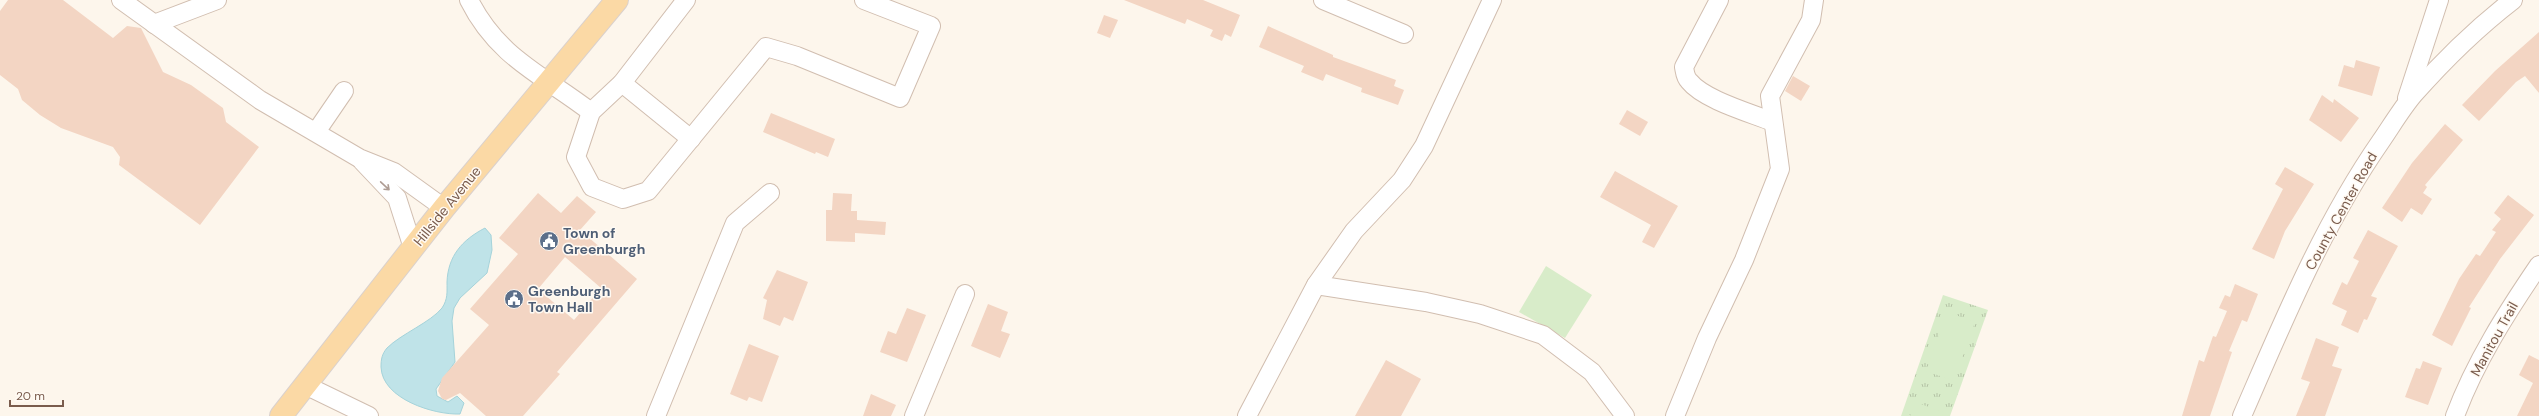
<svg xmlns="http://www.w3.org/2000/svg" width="2539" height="416" font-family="'DM Sans',sans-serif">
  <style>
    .grass { fill: url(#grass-tufts) }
    .garden { fill: #d8ecc9 }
    .water { fill: #bfe3e8; stroke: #a5d3da }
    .building { fill: #f3d5c3; fill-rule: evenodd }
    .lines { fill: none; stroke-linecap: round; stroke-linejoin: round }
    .minor-casing { stroke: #d1beb0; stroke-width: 20 }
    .major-casing { stroke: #dad1cd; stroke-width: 24 }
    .minor { stroke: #fff; stroke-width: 18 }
    .major { stroke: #fbd9a5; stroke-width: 22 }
    .oneway { stroke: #af9d94 }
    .labels { text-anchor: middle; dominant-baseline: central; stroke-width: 3; stroke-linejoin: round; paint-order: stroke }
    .street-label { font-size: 14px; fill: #7a5c4d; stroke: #fffaf3 }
    .service-label { font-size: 14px; font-weight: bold; fill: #4e5e75; stroke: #fffaf3; text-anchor: start }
  </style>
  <defs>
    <pattern id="grass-tufts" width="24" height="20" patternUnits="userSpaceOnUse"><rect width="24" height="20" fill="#d8ecc9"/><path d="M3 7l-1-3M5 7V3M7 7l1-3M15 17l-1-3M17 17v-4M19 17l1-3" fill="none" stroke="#b4c2a5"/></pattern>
  </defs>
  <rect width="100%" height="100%" fill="#fdf6ec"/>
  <polygon class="grass" points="1943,295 1988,310 1950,416 1901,416"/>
  <g class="garden">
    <polygon points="1546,266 1592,295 1565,338 1519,312"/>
    <polygon points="1947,312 1975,322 1954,381 1926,371"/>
    <polygon points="1915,402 1943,412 1942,416 1910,416"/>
  </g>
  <path class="water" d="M485,228L491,235L492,250L487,273L460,298L454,308L452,321L455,362L436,389L437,396L448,402L457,396L464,403L460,414C434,415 382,399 381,367C381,359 382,354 387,348C401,334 431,322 442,308C448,299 447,292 447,282C448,256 462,240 485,228Z"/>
  <g class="building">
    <polygon points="8,0 63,0 113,38 127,26 141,28 163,72 191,85 223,108 226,122 259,147 200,225 119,165 120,157 113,147 61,128 40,115 22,100 18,89 0,75 0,11"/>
    <polygon points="1124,0 1203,0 1240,15 1231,37 1225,34 1222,41 1210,36 1213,30 1187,19 1185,24"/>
    <polygon points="1104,15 1118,20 1110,38 1097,33"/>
    <polygon points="1268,26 1333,55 1333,57 1396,80 1394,86 1404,90 1398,105 1361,92 1362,88 1326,74 1323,81 1301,72 1304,66 1259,47"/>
    <polygon points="2539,32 2539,93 2525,76 2516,82 2479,121 2462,105 2495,71"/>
    <polygon points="2356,60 2380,67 2372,96 2338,86 2344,65 2354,68"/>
    <polygon points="1793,76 1810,86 1801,101 1785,91"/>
    <polygon points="2322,95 2333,103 2334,99 2359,118 2341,142 2309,120"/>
    <polygon points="1627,110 1648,122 1640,136 1619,124"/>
    <polygon points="771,113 835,139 828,157 816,152 815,154 763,132"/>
    <polygon points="2445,124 2463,140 2425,185 2427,187 2423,193 2432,199 2422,215 2411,208 2402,222 2382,208 2412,163"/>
    <polygon points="2285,167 2314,184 2285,231 2274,259 2252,249 2283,189 2275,184"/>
    <polygon points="1615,171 1678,206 1654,248 1642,242 1651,225 1600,197"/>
    <path d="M538,193L561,213L577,196L596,212L580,230L637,279L557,372L560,374L523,416H486L460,393L446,400L442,399L438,391L442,378L489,325L470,309L518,254L499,238ZM565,257L601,288L574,320L538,289Z"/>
    <polygon points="833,193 852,194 851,211 857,211 857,220 886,222 885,235 855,233 855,242 826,241 826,210 832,210"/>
    <polygon points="2508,195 2534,215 2500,259 2469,307 2471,308 2452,346 2432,335 2459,279 2476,254 2480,256 2496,232 2492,230 2501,219 2494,213"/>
    <polygon points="2368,230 2398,246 2371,296 2377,298 2367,320 2364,319 2358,333 2341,325 2347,311 2332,304 2342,282 2347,285 2359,261 2353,258"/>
    <polygon points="777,270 808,282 793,321 784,317 780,326 763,319 767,300 763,298"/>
    <polygon points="2235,284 2258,294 2247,322 2242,320 2229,351 2232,352 2210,416 2182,416 2199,360 2204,362 2213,336 2216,337 2227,311 2219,308 2225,295 2230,297"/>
    <polygon points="988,304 1008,312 1001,331 1010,334 1000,358 971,346"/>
    <polygon points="907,308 926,315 907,362 880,352 888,331 896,334"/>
    <polygon points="2316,338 2339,347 2332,366 2342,369 2325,416 2296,416 2310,382 2301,379"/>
    <polygon points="749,344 779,356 762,402 749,397 747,401 730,394"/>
    <polygon points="2529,355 2539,360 2539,416 2517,416 2533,383 2519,375"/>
    <polygon points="1386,360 1421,379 1401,416 1355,416"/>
    <polygon points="2423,361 2442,368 2428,405 2405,397 2416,368 2420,369"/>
    <polygon points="871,394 896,405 891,416 863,416"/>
  </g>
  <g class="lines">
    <g class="minor-casing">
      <g id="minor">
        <polyline points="121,0 260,100 359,158 394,172 444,208"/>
        <path d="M469,0C498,58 543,75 591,112"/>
        <polyline points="686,0 622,83 591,112 576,157 592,187 623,199 648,191 766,47 797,56 900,98 931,26 864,0"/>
        <polyline points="1323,0 1404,34"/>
        <path d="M1719,0L1684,67C1685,72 1685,77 1689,81C1704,100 1751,113 1773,122"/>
        <polyline points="154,24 217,0"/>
        <polyline points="622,83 691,139"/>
        <polyline points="2407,98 2439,0"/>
        <polyline points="316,132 344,91"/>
        <polyline points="362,161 397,198 413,248"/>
        <polyline points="1316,285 1426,302 1480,314 1543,335 1592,372 1625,416"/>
        <polyline points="305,385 369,416"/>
        <polyline points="656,416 735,223 770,193"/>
        <polyline points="914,416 965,294"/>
        <polyline points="1247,416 1316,285 1354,231 1402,180 1424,146 1492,0"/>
        <polyline points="1675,416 1707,338 1744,260 1780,169 1770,96 1811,20 1814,0"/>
        <path d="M2242,416C2283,322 2322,226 2381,141C2392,125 2402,108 2414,94C2444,60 2478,27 2513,0"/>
        <path d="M2455,416C2475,362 2507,312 2539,265"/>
      </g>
    </g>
    <g class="major-casing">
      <polyline id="major" points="281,416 444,208 617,0"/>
    </g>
    <use href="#minor" class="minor"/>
    <use href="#major" class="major"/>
  </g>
  <defs><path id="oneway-shaft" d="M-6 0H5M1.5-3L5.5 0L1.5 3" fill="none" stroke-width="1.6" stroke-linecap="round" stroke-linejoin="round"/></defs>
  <use class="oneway" href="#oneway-shaft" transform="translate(385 186) rotate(43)"/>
  <defs>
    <g id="civic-disc" transform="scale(1)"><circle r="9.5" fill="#5c6f8a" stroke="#fffaf3"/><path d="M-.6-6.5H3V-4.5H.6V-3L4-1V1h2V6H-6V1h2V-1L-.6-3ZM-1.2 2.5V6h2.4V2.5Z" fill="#fff"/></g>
  </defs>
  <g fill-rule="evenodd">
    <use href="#civic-disc" x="549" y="241"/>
    <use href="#civic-disc" x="514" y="299"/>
  </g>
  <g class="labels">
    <g class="street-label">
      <text transform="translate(447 206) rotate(-51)">Hillside Avenue</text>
      <text transform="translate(2341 211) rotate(-61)">County Center Road</text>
      <text transform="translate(2494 339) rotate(-61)">Manitou Trail</text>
    </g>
    <g class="service-label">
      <text x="563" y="233">Town of<tspan x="563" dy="16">Greenburgh</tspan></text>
      <text x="528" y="291">Greenburgh<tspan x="528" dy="16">Town Hall</tspan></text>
    </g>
  </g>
  <path d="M10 400v6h53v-6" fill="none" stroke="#7a5c4d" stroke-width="2"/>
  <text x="16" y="400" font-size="12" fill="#7a5c4d" stroke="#fffaf3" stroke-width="3" paint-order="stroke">20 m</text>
</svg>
